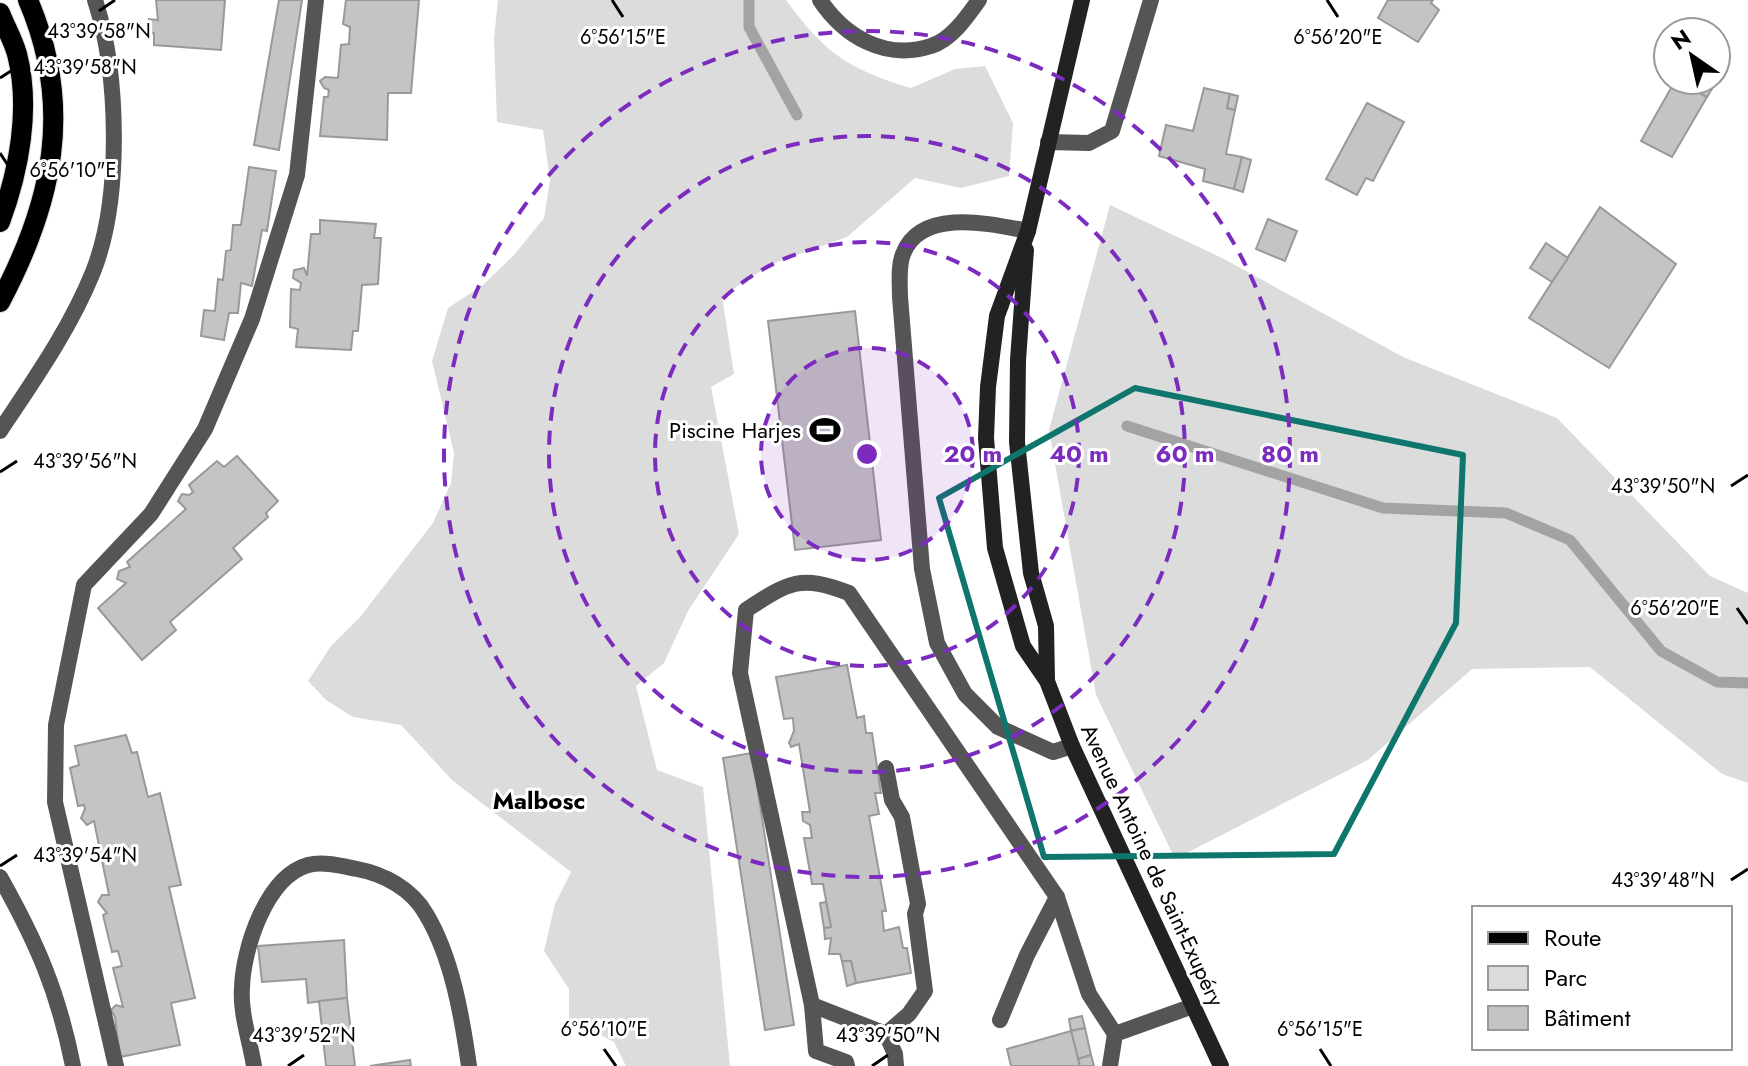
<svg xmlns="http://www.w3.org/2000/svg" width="1748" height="1066" font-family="Jost,sans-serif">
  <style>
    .green { fill: #dcdcdc }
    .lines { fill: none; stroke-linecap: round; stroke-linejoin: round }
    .stream { stroke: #a3a3a3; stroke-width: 11 }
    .building { fill: #c4c4c4; stroke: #999; stroke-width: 2 }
    .primary-casing { stroke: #dbdbdb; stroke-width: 22 }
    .service { stroke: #555; stroke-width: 16 }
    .minor { stroke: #555; stroke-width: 16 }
    .tertiary { stroke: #555; stroke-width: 16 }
    .secondary { stroke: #222; stroke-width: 16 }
    .primary { stroke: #000; stroke-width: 20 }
    .marked { fill: none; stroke: #0f766e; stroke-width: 6; stroke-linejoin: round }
    .ticks { fill: none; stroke: #000; stroke-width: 3 }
    .ring { fill: none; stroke: #7b2cbf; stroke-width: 4; stroke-dasharray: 14 10 }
    .labels { text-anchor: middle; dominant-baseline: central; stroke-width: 6; stroke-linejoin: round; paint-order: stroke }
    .poi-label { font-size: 22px; fill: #000; stroke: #fff; text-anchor: end }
    .street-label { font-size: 22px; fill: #000; stroke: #fff }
    .neighbourhood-label { font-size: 24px; font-weight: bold; fill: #000; stroke: #fff }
    .ticks-label { font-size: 20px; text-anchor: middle; fill: #000; stroke: #fff; stroke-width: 6; stroke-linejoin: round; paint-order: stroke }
    .centre { fill: #7b2cbf; stroke: #fff; stroke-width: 4 }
    .ring-label { font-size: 24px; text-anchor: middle; font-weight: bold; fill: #7b2cbf; stroke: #fff; stroke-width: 6; stroke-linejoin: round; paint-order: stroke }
  </style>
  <rect width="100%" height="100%" fill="#fff"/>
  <g class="green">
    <path d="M498,0H786C825,53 848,69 911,88L955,69L985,66L1013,123L1009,176L961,188L915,178L847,237L772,264L722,296L734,374L711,387L739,534L688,611L664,663L636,686L657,770L703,787L730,1066H626L614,1042L569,1019V989L544,951L555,904L571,872L452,780L401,725L353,717L326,700L308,681L331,646L360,617L433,523L451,483L454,453L432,361L448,308L483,285L514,255L544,218L550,180L543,130L497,122L494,39Z"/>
    <polygon points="1110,205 1224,259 1403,357 1557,418 1710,576 1748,593 1748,783 1722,774 1590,667 1472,669 1368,760 1175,859 1096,695 1049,430"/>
  </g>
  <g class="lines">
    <g class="stream">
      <polyline points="749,0 749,27 797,115"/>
      <polyline points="1127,426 1383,508 1506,513 1570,540 1661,651 1717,682 1748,683"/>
    </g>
  </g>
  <g class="building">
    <polygon points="156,0 225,0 221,50 154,45 154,33 148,34 149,19 158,20"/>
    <polygon points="279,0 302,0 279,150 254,145"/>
    <polygon points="346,0 419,0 411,93 388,93 387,140 320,136 324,97 328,97 329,90 324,88 320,81 325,77 338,78 341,45 349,44 350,27 343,24"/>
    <polygon points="1388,0 1433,0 1431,3 1439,10 1418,42 1378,18"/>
    <polygon points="1716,74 1720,76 1707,97 1675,81 1716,80"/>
    <polygon points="1675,81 1707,97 1672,157 1641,141"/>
    <polygon points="1204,88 1230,94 1227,108 1235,110 1226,154 1242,157 1234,189 1203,181 1205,169 1159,156 1166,125 1193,131"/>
    <polygon points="1230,94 1238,96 1235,110 1227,108"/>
    <polygon points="1367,103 1404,122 1373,181 1366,178 1357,195 1326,179"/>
    <polygon points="1242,157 1251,160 1243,192 1234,189"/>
    <polygon points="249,167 276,171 267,231 262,230 252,286 241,283 238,313 229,313 224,340 201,336 204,310 215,311 218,279 223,280 226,251 231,250 233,225 241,225"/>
    <polygon points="1600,207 1676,264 1609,368 1529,318"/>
    <polygon points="1268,219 1297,231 1285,261 1256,249"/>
    <polygon points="320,220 376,224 374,238 381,238 378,284 362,285 358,331 353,331 351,350 296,347 298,329 290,327 291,289 300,290 301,283 293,278 294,270 304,268 307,276 311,234 320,234"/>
    <polygon points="1546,243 1568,258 1552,282 1530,268"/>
    <polygon points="855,311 881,540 795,550 768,321"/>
    <polygon points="237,456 278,501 266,513 268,517 233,548 242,559 170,622 176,630 142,660 98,608 126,583 117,579 119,571 130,567 127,562 186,509 178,501 182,494 189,495 193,492 189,485 217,461 224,467"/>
    <polygon points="847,665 857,718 864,716 866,733 872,733 881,793 875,793 879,814 869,816 886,911 882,911 884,931 899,927 903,948 907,948 911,973 856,983 851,961 842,961 840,954 829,954 831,938 825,939 824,928 831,927 823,884 812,884 804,838 812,838 810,825 803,821 802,812 810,812 799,744 791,747 789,743 794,731 793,718 784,719 776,677"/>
    <polygon points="126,735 132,753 137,752 148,797 160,793 181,885 169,887 195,998 171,1003 180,1045 120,1057 115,1017 111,1010 116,1005 123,1007 113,968 122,966 118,951 112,952 103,915 107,913 98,902 102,895 109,895 94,821 87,825 81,818 85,809 84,805 78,806 70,768 79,765 75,746"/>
    <polygon points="752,753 794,1025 765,1030 723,758"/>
    <polygon points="826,902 831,927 824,928 820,903"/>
    <polygon points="344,940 347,998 308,1003 306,979 262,982 258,946"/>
    <polygon points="842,961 851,961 856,983 847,986"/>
    <polygon points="347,998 355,1066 326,1066 319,1001"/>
    <polygon points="1082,1016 1085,1028 1071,1031 1069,1019"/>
    <polygon points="1085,1028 1091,1055 1078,1059 1071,1031"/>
    <polygon points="1071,1031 1080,1066 1011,1066 1007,1049"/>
    <polygon points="1091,1055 1094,1066 1080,1066 1078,1059"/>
    <polygon points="410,1060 411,1066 370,1066"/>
  </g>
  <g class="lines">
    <g class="primary-casing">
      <g id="primary">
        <path d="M0,13C5,26 13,40 17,54C31,108 19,171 0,222"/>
        <path d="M0,302C53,202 74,107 28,0"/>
      </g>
    </g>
    <g class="service">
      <path d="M820,0C844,36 885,61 931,46C951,40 967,17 979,0"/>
      <path d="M1028,231C991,224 921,207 903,254C898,266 900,284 900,297L922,569L937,643L965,694L998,727L1053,752L1072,746"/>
      <polyline points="812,1005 816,1051 846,1062 847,1066"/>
      <polyline points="1000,1020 1027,955 1057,897"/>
      <polyline points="886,1034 909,1014 925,991 915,914 918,904 902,817 892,800 886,768"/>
      <polyline points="116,1066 55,802 56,725 84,585 151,514 205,429 252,319 297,175 316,0"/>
      <path d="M254,1066C250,1041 240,1013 242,988C243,949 266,877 308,865C323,861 342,866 357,869C384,874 412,889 426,914C452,957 462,1017 469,1066"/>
      <path d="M896,1066L895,1054L886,1034L812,1005L740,673L746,610C789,582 800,574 849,593L1057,897L1089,994L1115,1034"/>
      <polyline points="1110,1066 1115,1034 1193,1006"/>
    </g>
    <polyline class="minor" points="1048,142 1089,143 1112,131 1151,0"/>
    <g class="tertiary">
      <path d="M0,431C34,380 70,329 93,272C122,199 119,74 95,0"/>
      <path d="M0,877C37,943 58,991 73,1066"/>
    </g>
    <g class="secondary">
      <polyline points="1082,0 1028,231 997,316 988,387 986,438 995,548 1023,646 1047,681 1072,746 1221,1066"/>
      <polyline points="1026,250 1018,360 1017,442 1031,573 1046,626 1047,680"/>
    </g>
    <use href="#primary" class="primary"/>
  </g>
  <path class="marked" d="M1135,388L1463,455L1456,623L1334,854L1044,857L939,498Z"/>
  <path class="ticks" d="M612,0L623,17M1327,0L1338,17M99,11L115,0M0,78L17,67M0,153L11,170M0,472L17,461M1731,486L1748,475M1737,608L1748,624M0,866L17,855M1731,880L1748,869M604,1049L616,1066M1320,1049L1331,1066M288,1066L304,1055M872,1066L888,1055"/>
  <circle cx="867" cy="454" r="106" fill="#7b2cbf" fill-opacity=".12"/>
  <g class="ring">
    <circle cx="867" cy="454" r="106"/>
    <circle cx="867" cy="454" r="212"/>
    <circle cx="867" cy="454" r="318"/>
    <circle cx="867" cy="454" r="423"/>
  </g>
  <defs>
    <g id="stadium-bare" transform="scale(2.4)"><path d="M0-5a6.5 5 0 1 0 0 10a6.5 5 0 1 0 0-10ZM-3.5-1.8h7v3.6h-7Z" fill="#000" stroke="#fff" stroke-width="2.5" paint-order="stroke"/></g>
  </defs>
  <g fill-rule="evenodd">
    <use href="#stadium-bare" x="825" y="430"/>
  </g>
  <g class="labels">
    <g class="poi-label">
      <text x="801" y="430">Piscine Harjes</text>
    </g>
    <g class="street-label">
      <text transform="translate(1153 865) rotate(65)">Avenue Antoine de Saint-Exupéry</text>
    </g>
    <g class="neighbourhood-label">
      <text x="539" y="800">Malbosc</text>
    </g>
  </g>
  <g class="ticks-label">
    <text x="99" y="38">43°39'58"N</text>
    <text x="623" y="44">6°56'15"E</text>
    <text x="1338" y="44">6°56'20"E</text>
    <text x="85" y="74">43°39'58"N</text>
    <text x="73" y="177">6°56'10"E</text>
    <text x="85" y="468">43°39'56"N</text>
    <text x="1663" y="493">43°39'50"N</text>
    <text x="1675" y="615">6°56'20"E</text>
    <text x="85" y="862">43°39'54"N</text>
    <text x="1663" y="887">43°39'48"N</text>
    <text x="604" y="1036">6°56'10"E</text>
    <text x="1320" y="1036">6°56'15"E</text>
    <text x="304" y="1042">43°39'52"N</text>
    <text x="888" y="1042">43°39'50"N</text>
  </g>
  <circle cx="867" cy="454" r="12" class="centre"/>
  <g class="ring-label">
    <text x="973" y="462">20 m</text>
    <text x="1079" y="462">40 m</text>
    <text x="1185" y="462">60 m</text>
    <text x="1290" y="462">80 m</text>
  </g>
  <rect x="1472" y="906" width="260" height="144" fill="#ffffff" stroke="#999999" stroke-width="2"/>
  <rect x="1488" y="932" width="40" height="12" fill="#000000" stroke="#999999" stroke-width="2"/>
  <text x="1544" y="946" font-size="24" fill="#000000">Route</text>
  <rect x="1488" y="966" width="40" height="24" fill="#dcdcdc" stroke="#999999" stroke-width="2"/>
  <text x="1544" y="986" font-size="24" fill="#000000">Parc</text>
  <rect x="1488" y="1006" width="40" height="24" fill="#c4c4c4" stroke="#999999" stroke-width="2"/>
  <text x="1544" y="1026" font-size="24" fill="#000000">Bâtiment</text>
  <g transform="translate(1692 56) rotate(326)"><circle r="38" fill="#ffffff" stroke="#999999" stroke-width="2"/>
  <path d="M0-6L14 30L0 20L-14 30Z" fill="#000000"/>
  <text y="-12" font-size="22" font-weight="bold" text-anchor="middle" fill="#000000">N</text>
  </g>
</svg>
